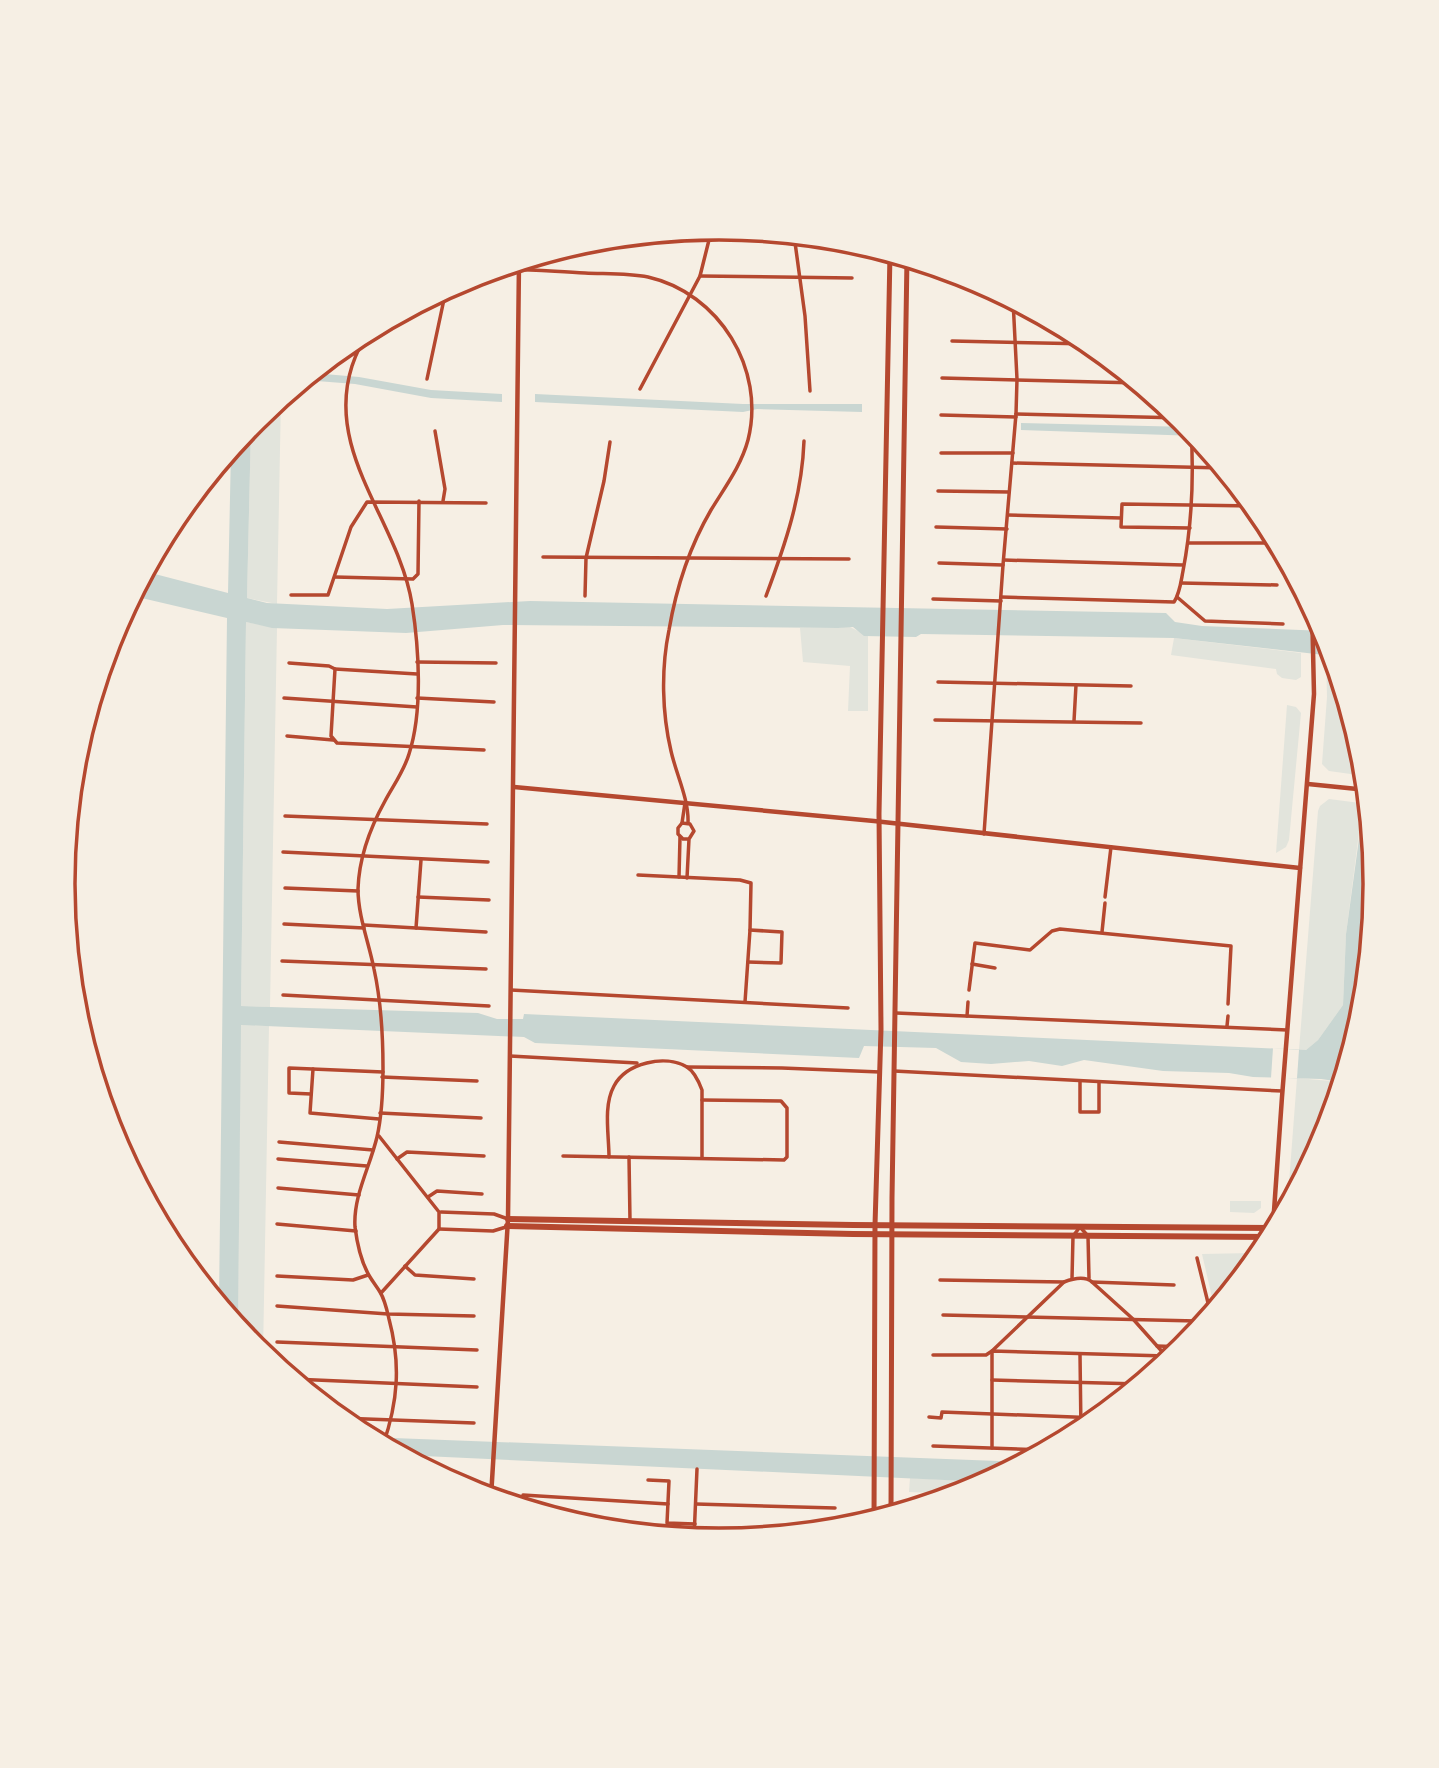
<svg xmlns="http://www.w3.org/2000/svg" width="1439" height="1768" font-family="'Titillium Web',sans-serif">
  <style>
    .green { fill: #e2e4dc }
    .water { fill: #c9d6d2 }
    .pier { fill: #f6efe4 }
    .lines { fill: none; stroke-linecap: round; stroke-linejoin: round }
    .minor { stroke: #b5482f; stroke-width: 3.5 }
    .tertiary { stroke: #b5482f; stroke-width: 4.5 }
    .secondary { stroke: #b5482f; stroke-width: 5 }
    .primary { stroke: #b5482f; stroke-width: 6 }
    .rim { fill: none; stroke: #b5482f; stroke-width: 3.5 }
  </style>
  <rect width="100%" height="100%" fill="#f6efe4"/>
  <g class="green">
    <polygon points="281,398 277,604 247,598 251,426"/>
    <polygon points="246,622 277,628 270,1007 241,1006"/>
    <polygon points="848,626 868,636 868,711 848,711 850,666 803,662 800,628 838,628"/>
    <polygon points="1174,638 1301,653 1301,677 1296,680 1282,678 1277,674 1276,669 1171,655"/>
    <polygon points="1326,655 1333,656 1363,756 1365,776 1329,771 1322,764 1327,697"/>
    <polygon points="1287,705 1296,707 1301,713 1289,840 1286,847 1276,853"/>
    <polygon points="1329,799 1368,804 1370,824 1370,826 1360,825 1346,934 1343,1005 1318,1040 1306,1050 1299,1050 1318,811 1320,806"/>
    <polygon points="240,1025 269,1026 263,1354 238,1327"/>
    <polygon points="1297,1078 1342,1082 1326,1136 1287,1209"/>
    <polygon points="1230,1201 1261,1201 1261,1208 1254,1213 1230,1212"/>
    <polygon points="1252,1253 1259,1257 1215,1310 1202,1254"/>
    <polygon points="910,1478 987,1482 960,1494 909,1492"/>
  </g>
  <g class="water">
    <polygon points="313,373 359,377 431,390 502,394 502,402 431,398 355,384 304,380"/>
    <polygon points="535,394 743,404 862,404 862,412 757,409 743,412 535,402"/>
    <polygon points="1021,423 1190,427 1197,436 1021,430"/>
    <polygon points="251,426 247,598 267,603 387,609 530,601 1166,613 1175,622 1202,626 1325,631 1333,656 1174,638 921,634 916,637 864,636 853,627 838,628 503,625 406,633 272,628 246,622 241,1006 478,1013 497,1019 523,1019 524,1014 1306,1050 1318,1040 1343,1005 1346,934 1361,824 1369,826 1370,824 1376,884 1363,1012 1342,1082 1321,1079 1253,1077 1229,1073 1163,1071 1084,1060 1062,1066 1029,1061 991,1064 961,1062 936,1048 864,1046 859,1058 535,1043 524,1037 241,1025 238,1327 219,1303 227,618 133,596 145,573 151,573 228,593 231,450"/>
    <polygon points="367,1437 1025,1462 987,1482 402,1455"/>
  </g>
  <polygon class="pier" points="1273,1048 1299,1050 1297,1078 1271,1078"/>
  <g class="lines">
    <g class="minor">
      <polyline points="794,235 805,316 810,391"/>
      <path d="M494,270C524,268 555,272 585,273C605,274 628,273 648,277C719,293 766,369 748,440C741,466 725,487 711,510C690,546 676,589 669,630C661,669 662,713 671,751C676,774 689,799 688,823"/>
      <polyline points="941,274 958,274"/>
      <polyline points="700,276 852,278"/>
      <path d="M370,330C362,341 356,354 352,366C324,453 399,522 412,604C419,648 423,711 409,754C404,771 393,786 385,801C370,828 359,858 358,889C358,916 369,943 374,969C381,1001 383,1035 383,1068C383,1090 382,1115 377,1137C370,1167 353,1196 355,1227C357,1243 362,1264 370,1277C373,1282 377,1287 380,1292C385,1300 387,1310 389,1319C401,1364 398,1402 383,1445"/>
      <polyline points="952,341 1091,344"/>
      <polyline points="942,378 1139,383"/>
      <polyline points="427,379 446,290"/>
      <polyline points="640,389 700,276 712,228"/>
      <polyline points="1016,414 1182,418"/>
      <polyline points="941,415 1016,417"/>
      <polyline points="435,431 445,489 443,501"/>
      <polyline points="941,453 1013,453"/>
      <polyline points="1012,463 1223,468"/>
      <polyline points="938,491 1009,492"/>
      <polyline points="1008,515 1121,518"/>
      <polyline points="936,527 1007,529"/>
      <polyline points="1190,528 1121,527 1122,504 1254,506"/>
      <polyline points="1189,543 1278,543"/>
      <polyline points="543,557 849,559"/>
      <polyline points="1004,560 1183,565"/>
      <polyline points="939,563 1003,565"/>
      <polyline points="335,577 413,579 418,574 419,501"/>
      <polyline points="1181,583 1277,585"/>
      <polyline points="291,595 328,595 351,527 367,502 486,503"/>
      <polyline points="585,596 586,558 604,481 610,442"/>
      <path d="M766,596C785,545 802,496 804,441"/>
      <path d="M1001,597L1174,602C1180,593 1181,581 1183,571C1192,524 1194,477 1191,429"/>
      <polyline points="1177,597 1205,621 1283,624"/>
      <polyline points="933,599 1001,601"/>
      <polyline points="417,662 496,663"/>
      <polyline points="289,663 329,666 335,669 331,736 337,743 484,750"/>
      <polyline points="335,669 417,674"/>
      <polyline points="938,682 1131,686"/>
      <polyline points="284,698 417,707"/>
      <polyline points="417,698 494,702"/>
      <polyline points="935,720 1141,723"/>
      <polyline points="1074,721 1076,685"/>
      <polyline points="287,736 333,740"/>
      <polyline points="285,816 487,824"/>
      <polyline points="682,823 685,803"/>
      <polyline points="984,834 1003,565 1016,414 1017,379 1013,300"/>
      <polyline points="283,852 488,862"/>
      <polyline points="638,875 740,880 751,883 750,930 745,1002"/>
      <polyline points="679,877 680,837"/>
      <polyline points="687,878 689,839 694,831 690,824 682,823 678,828 678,834 683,839 689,839"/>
      <polyline points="285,888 358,891"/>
      <polyline points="418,897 489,900"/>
      <polyline points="1105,897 1111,847"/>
      <polyline points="284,924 364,928"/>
      <polyline points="364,925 486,932"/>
      <polyline points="416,928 421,860"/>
      <polyline points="1102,932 1105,903"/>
      <polyline points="282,961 486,969"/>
      <polyline points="748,962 781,963 782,932 750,930"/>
      <polyline points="972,964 995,968"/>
      <polyline points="511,990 848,1008"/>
      <polyline points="969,990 975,943 1030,950 1052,931 1060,929 1231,946 1228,1004"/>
      <polyline points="283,995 489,1006"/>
      <polyline points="896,1013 1287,1030"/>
      <polyline points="967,1016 968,1002"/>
      <polyline points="1227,1026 1228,1016"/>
      <polyline points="510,1056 637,1063"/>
      <polyline points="687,1067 782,1068 880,1072"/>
      <polyline points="313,1069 310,1113 379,1119"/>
      <polyline points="894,1071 1282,1091"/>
      <polyline points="382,1077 477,1081"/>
      <polyline points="1080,1082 1080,1112 1099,1112 1099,1083"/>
      <polyline points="311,1094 289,1093 289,1068 383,1072"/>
      <polyline points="380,1113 481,1118"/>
      <polyline points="379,1136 439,1212 439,1229 381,1293"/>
      <polyline points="279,1142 373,1150"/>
      <polyline points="563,1156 784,1160 787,1157 787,1108 781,1101 702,1100"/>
      <path d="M609,1157C609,1135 603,1106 614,1086C626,1063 665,1054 687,1067C695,1072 699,1082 702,1090V1158"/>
      <polyline points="629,1157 630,1221"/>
      <polyline points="278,1159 367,1166"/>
      <polyline points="397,1159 407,1152 484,1156"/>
      <polyline points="278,1188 359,1195"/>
      <polyline points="428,1197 437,1191 482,1194"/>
      <polyline points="441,1212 494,1214 508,1219"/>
      <polyline points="277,1224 356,1231"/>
      <polyline points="439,1229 493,1231 506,1227"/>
      <polyline points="1197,1258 1211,1315"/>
      <polyline points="405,1266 415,1275 474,1279"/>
      <polyline points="277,1276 353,1280 368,1275"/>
      <polyline points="1072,1279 1073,1236 1080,1227 1088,1236 1089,1278"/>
      <polyline points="940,1280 1064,1282"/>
      <polyline points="1092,1282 1174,1285"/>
      <polyline points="277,1306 388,1314 474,1316"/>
      <polyline points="943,1315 1196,1321"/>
      <polyline points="277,1342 477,1350"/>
      <polyline points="1157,1346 1185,1347"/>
      <polyline points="1080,1354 1081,1432"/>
      <polyline points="933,1355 986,1355 992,1351 1166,1356"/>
      <polyline points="293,1379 477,1387"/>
      <polyline points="992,1380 1140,1384"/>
      <polyline points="929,1417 941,1418 942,1412 1099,1418"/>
      <polyline points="340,1418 474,1423"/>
      <polyline points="933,1446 1046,1450"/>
      <path d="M992,1448V1351L1064,1282C1072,1279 1085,1276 1092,1282L1133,1319L1166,1356V1363"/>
      <polyline points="648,1480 669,1481 667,1523 695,1524"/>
      <polyline points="523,1495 668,1504"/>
      <polyline points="696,1504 835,1508"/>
      <polyline points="695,1535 748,1538"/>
      <polyline points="694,1538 697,1469"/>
    </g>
    <g class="tertiary">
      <polyline points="1308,784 1367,790"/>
      <polyline points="514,787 874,821 1300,868"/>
      <polyline points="1274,1232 1274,1211 1282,1097 1314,694 1312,606"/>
      <polyline points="491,1497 508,1219 519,262"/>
    </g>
    <g class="secondary">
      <polyline points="891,1515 892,1198 907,258"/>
      <polyline points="874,1520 875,1225 881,1029 879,814 890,253"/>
    </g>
    <g class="primary">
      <polyline points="508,1219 853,1225 1277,1228"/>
      <polyline points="507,1226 853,1234 1271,1237"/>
    </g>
  </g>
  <path d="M0 0H1439V1768H0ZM75 884a644 644 0 1 1 1288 0a644 644 0 1 1-1288 0Z" fill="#f6efe4" fill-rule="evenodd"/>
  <path class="rim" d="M75 884a644 644 0 1 1 1288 0a644 644 0 1 1-1288 0Z"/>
</svg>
